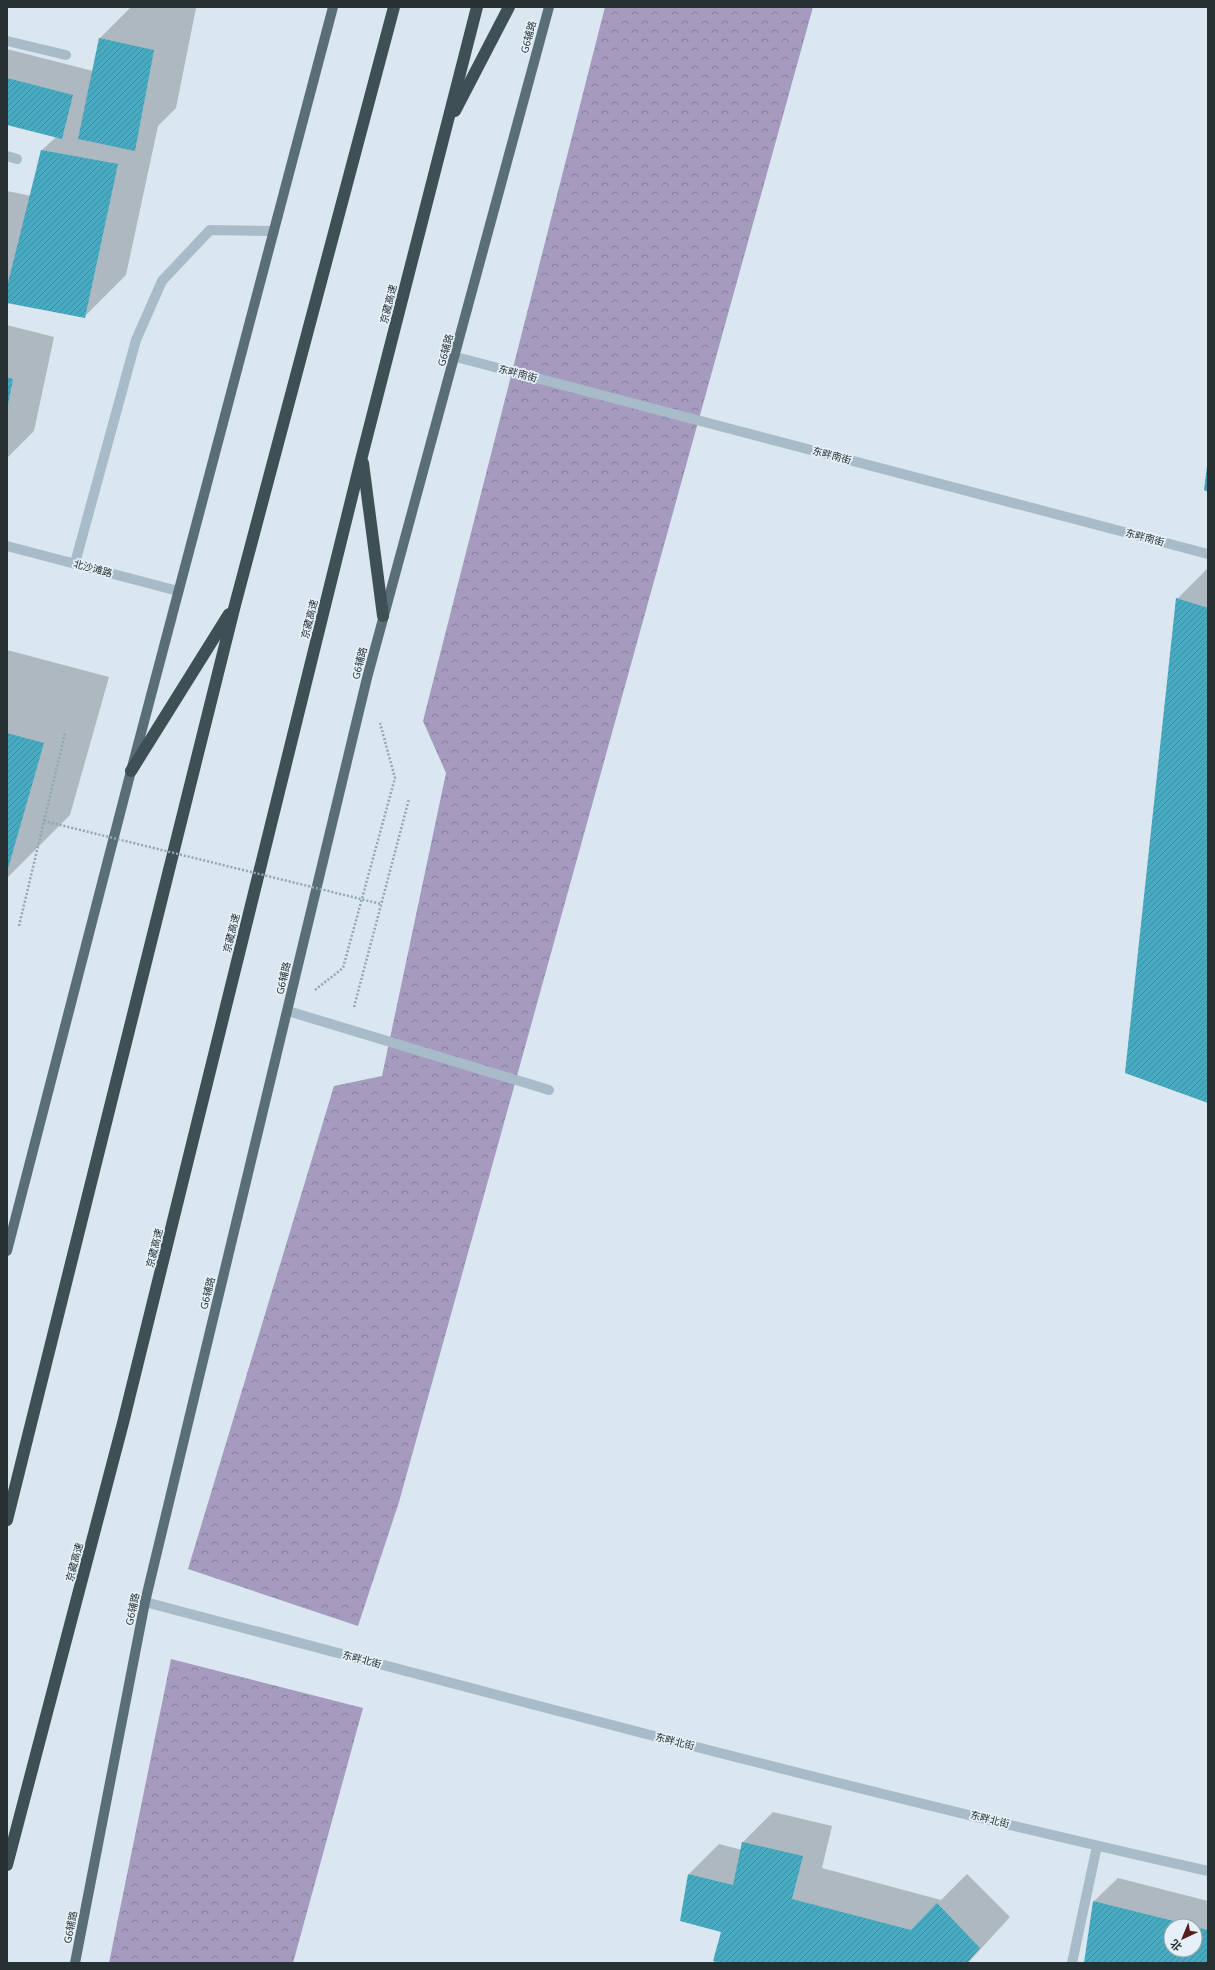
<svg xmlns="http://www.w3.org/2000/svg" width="1215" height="1970" font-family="'Noto Sans','Noto Sans SC',sans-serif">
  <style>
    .forest { fill: url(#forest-crowns) }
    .shadow { fill: #0003; fill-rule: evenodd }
    .building { fill: url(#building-hatch) }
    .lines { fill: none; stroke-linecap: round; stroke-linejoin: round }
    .path { stroke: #91a7b3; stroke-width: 2.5; stroke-dasharray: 2 2; stroke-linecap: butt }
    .minor { stroke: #a7bbc8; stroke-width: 10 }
    .major { stroke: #596e76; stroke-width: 10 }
    .highway { stroke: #3e4f55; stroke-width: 12 }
    .path-bridge { stroke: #91a7b3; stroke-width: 2.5; stroke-dasharray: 2 2; stroke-linecap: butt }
    .labels { text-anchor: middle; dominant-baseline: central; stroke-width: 3.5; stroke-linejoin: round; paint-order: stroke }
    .street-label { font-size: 10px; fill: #273134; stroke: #e6f0f8 }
  </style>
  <defs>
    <pattern id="forest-crowns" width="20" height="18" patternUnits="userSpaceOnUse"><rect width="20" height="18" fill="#a59bbf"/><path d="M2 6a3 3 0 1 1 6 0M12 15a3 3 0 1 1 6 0" fill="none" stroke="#867f9c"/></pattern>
    <pattern id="building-hatch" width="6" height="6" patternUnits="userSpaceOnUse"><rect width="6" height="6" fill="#47abc1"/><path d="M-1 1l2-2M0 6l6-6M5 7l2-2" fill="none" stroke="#3b8c9e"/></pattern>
  </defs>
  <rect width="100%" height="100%" fill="#dae6f0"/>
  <g class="forest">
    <polygon points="605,7 813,7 399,1502 358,1626 188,1569 334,1086 382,1076 446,773 423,721"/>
    <polygon points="171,1659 363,1708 293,1963 109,1963"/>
  </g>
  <g class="shadow">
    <polygon points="131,7 196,8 176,108 158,126 126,275 84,317 7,302 9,282 7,285 7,191 31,196 42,150 56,137 7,124 7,49 93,71 100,38"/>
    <polygon points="7,325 54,337 34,431 7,458"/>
    <polygon points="1207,569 1208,569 1208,1102 1177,599"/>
    <polygon points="7,650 109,677 70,815 7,878"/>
    <polygon points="773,1812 832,1826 822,1868 941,1900 967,1874 1010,1917 968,1963 725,1963 722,1931 689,1874 719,1844 742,1850 743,1842"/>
    <path d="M1118,1878L1208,1901V1963H1085L1094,1901ZM1171,1926H1195V1950H1171Z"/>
  </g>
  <g class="building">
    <polygon points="99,38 154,50 135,151 78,139"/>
    <polygon points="7,78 73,95 62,139 7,125"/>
    <polygon points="41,150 118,164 85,318 7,303 7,287"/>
    <polygon points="7,377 13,379 8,405 7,405"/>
    <polygon points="1207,466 1208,466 1208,492 1204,490"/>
    <polygon points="1176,598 1208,608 1208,1103 1125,1073"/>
    <polygon points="7,733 44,743 7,872"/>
    <polygon points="742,1842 803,1856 792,1899 911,1930 937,1903 980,1948 967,1963 721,1963 713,1961 721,1932 680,1921 688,1874 733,1885"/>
    <polygon points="1093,1901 1190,1925 1171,1926 1171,1950 1195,1950 1195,1927 1208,1930 1208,1963 1084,1963"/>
  </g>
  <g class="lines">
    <g class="path">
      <polyline points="19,926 65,733"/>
      <polyline points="315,990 343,968 395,778 380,723"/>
      <polyline points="354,1007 409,799"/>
    </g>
    <g class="minor">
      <polyline points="7,41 66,55"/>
      <polyline points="7,156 17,159"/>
      <polyline points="456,357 1208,554"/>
      <polyline points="7,546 178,591"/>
      <polyline points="75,563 136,340 162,281 210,230 274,231"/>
      <polyline points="288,1011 549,1090"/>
      <path d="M145,1602C498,1695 851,1791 1208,1871"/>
      <polyline points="1072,1963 1097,1846"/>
    </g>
    <g class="major">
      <polyline points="7,1251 131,771 333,7"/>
      <polyline points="75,1963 145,1602 367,678 549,7"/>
    </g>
    <g class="highway">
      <polyline points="455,111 509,7"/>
      <polyline points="363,463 383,616"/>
      <polyline points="131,771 229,614"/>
      <polyline points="7,1520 235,605 394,7"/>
      <polyline points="7,1865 123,1423 362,456 477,7"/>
    </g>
    <polyline class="path-bridge" points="44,821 381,904"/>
  </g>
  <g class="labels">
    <g class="street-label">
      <text transform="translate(528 37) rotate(-75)">G6辅路</text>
      <text transform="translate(388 304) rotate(-76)">京藏高速</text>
      <text transform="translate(445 350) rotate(-75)">G6辅路</text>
      <text transform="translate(518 373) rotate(15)">东畔南街</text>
      <text transform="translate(832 455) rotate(15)">东畔南街</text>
      <text transform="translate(1145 537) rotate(15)">东畔南街</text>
      <text transform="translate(93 568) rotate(15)">北沙滩路</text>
      <text transform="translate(309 619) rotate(-76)">京藏高速</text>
      <text transform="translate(359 663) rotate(-76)">G6辅路</text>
      <text transform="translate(231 933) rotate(-76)">京藏高速</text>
      <text transform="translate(283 978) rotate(-77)">G6辅路</text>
      <text transform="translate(154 1248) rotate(-76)">京藏高速</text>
      <text transform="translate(207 1293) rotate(-76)">G6辅路</text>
      <text transform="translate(74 1562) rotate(-75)">京藏高速</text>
      <text transform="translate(132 1609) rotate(-78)">G6辅路</text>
      <text transform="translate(362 1659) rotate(15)">东畔北街</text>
      <text transform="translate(675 1741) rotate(14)">东畔北街</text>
      <text transform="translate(990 1819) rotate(14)">东畔北街</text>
      <text transform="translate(70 1927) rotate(-79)">G6辅路</text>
    </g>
  </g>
  <rect width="1215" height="1970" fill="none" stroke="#273134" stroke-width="16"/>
  <g transform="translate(1183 1938) rotate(224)"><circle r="19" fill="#e6f0f8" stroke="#9aa4aa"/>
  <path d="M0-3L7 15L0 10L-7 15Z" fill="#541f1e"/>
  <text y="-6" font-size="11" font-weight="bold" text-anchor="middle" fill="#273134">北</text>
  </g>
</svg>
